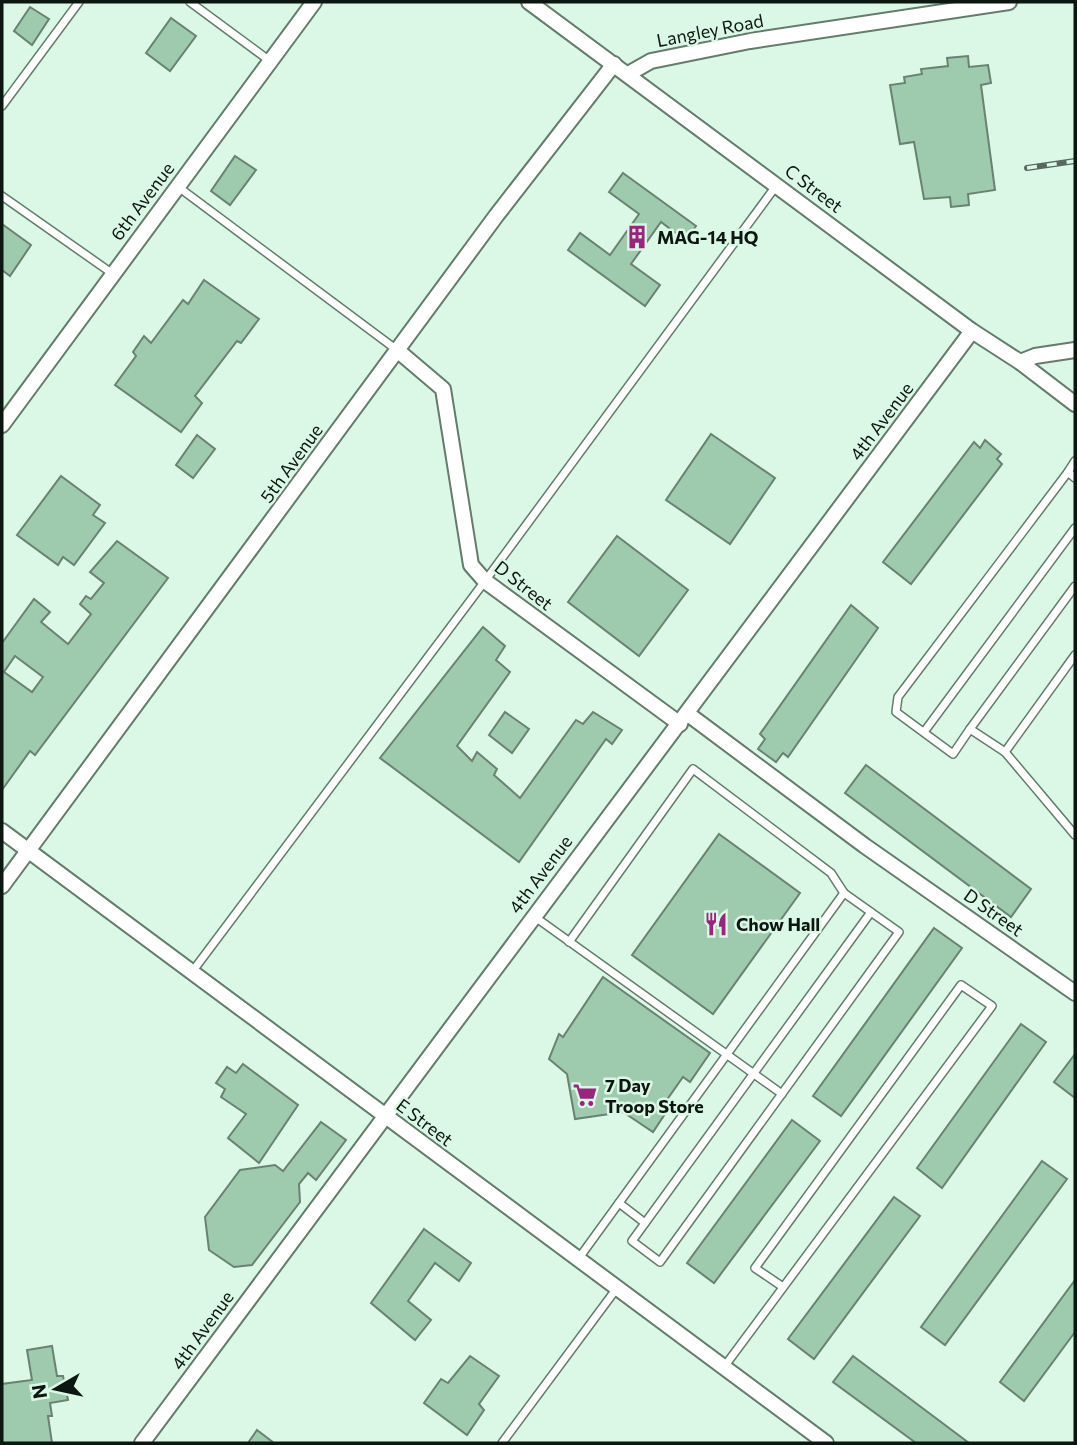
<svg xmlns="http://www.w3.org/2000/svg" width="1077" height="1445" font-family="Commissioner,sans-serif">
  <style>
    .building { fill: #9ecaad; stroke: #698272; stroke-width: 2; fill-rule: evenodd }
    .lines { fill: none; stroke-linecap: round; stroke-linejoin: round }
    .lane-casing { stroke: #647c6c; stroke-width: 10 }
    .street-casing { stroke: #647c6c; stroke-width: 18 }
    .lane { stroke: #fff; stroke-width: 7 }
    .street { stroke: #fff; stroke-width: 14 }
    .rail-casing { stroke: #58685e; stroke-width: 6 }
    .rail { stroke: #dbf7e5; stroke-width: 3.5; stroke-dasharray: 10; stroke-linecap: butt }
    .labels { text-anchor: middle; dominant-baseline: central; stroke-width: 5; stroke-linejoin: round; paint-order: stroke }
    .street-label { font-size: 18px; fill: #0d1711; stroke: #dbf7e5 }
    .poi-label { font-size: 18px; font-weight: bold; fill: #0d1711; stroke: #dbf7e5; text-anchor: start }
  </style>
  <rect width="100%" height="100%" fill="#dbf7e5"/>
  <g class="building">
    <polygon points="30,7 49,19 32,45 14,31"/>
    <polygon points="171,18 196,36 170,71 146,53"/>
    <polygon points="968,56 969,67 988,65 991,83 981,85 995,190 968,194 969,205 951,207 950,197 924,199 914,142 900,144 890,85 905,83 904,77 922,74 921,69 948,66 947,58"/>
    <polygon points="235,156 256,170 230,205 211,191"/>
    <polygon points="623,173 696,226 686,241 661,222 631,264 660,285 645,306 568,250 580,233 610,255 639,214 609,192"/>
    <polygon points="2,224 31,245 10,276 2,270"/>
    <polygon points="204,280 259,319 241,343 237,341 195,396 202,403 181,432 115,385 136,356 133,352 144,336 151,343 183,300 188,304"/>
    <polygon points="711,434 775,478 730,544 666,500"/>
    <polygon points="197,435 215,449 193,478 176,465"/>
    <polygon points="985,440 1001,454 997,459 1002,464 911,584 883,562 974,442 980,448"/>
    <polygon points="61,476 100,505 93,515 105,523 74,565 63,557 58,565 17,535"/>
    <polygon points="617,536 688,590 639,656 568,602"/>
    <path d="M117,541L168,578L35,755L30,751L2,790V643L34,599L50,612L41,622L68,644L91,614L80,604L86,596L91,599L104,583L90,572ZM15,656L43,677L32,692L4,672Z"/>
    <polygon points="851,605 878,628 788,757 783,753 776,762 758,749 765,739 760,734"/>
    <polygon points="483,627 505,646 496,660 510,672 457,746 472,761 477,752 497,769 494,775 520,798 576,720 583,724 593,712 622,730 612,744 606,739 519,862 380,758"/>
    <polygon points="505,712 529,729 512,753 489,735"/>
    <polygon points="866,765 1031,889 1011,917 845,793"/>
    <polygon points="719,834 800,893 713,1014 632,955"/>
    <polygon points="934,928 962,948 841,1116 813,1096"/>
    <polygon points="603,977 710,1053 690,1082 683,1077 664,1104 669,1108 653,1132 623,1112 575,1119 567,1074 549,1059 559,1034 563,1037"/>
    <polygon points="1021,1024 1046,1042 942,1188 917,1168"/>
    <polygon points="1075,1054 1075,1098 1054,1082"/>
    <polygon points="243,1064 298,1105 259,1163 228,1138 246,1114 221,1097 225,1089 216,1083 227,1067 236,1073"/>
    <polygon points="792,1120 820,1141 714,1283 687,1263"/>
    <polygon points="321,1122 346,1140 316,1180 308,1173 299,1184 300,1202 252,1265 234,1267 209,1250 205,1217 240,1170 275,1165 283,1171"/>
    <polygon points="1042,1161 1067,1179 945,1345 921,1327"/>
    <polygon points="894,1197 920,1216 814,1359 788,1339"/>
    <polygon points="424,1229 471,1263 459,1281 435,1263 408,1301 431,1320 415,1340 371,1303"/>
    <polygon points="1075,1280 1075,1332 1024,1401 1000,1382"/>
    <polygon points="52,1346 57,1376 63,1376 68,1400 50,1403 52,1416 48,1416 52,1443 2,1443 2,1384 32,1380 27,1350"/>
    <polygon points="470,1356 499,1376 479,1404 484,1410 467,1435 424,1403 441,1379 448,1383"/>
    <polygon points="853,1356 969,1443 916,1443 833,1382"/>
    <polygon points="257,1430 274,1443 248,1443"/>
  </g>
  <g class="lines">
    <g class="lane-casing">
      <g id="lane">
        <polyline points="190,2 270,61"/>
        <polyline points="2,106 79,2"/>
        <polyline points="177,186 397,350"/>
        <polyline points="2,196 113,274"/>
        <polyline points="1068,472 1075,461"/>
        <polyline points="1075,478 1068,472 898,697 896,712 953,754 970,729 1005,752 1075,835"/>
        <polyline points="970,729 1075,586"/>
        <polyline points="924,732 1075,528"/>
        <polyline points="1005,752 1075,655"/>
        <polyline points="535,917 782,1094"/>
        <polyline points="569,942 693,769 831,873 844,893"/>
        <polyline points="192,972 485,581 776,186"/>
        <polyline points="619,1203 645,1223"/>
        <polyline points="579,1258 844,893 899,932 660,1262 632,1241 871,912"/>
        <polyline points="724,1367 992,1006 961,985 755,1268 783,1287"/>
        <polyline points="502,1443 617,1288"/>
      </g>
    </g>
    <g class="street-casing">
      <g id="street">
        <polyline points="529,2 972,331 1020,362 1075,404"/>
        <polyline points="628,74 651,61 750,41 1009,2"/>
        <polyline points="397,350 443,389 471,565 485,581 680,724"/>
        <polyline points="1020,362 1035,356 1075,350"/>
        <polyline points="2,425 314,2"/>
        <polyline points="688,714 865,846 1075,993"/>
        <polyline points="2,831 826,1443"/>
        <polyline points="2,886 496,216 614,64"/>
        <path d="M142,1443C417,1071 696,703 972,331"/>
      </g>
    </g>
    <use href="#lane" class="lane"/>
    <use href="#street" class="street"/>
    <g class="rail-casing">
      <polyline id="rail" points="1027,168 1075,161"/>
    </g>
    <use href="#rail" class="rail"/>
  </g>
  <defs>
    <g id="building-bare" transform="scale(1.89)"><path d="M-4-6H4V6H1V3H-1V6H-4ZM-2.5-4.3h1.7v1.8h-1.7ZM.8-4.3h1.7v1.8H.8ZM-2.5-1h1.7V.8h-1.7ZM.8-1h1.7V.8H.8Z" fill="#9b247e" stroke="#dbf7e5" stroke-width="2.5" paint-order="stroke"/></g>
    <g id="restaurant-bare" transform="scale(1.89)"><path d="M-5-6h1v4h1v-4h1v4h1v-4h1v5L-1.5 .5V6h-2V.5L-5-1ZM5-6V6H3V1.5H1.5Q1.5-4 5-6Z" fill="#9b247e" stroke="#dbf7e5" stroke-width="2.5" paint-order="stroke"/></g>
    <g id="supermarket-bare" transform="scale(1.89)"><path d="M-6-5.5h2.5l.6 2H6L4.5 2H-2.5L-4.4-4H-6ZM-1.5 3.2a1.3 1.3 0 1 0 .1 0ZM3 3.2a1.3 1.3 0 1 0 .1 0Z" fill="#9b247e" stroke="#dbf7e5" stroke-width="2.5" paint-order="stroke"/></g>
  </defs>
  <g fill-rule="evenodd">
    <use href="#building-bare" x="637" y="237"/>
    <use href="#restaurant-bare" x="716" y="924"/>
    <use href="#supermarket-bare" x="585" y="1095"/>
  </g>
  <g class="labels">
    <g class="street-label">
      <text transform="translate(710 30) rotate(-11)">Langley Road</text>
      <text transform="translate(814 188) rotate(37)">C Street</text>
      <text transform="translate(142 201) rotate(-53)">6th Avenue</text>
      <text transform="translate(881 421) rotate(-53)">4th Avenue</text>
      <text transform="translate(291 463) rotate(-54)">5th Avenue</text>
      <text transform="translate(524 585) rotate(38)">D Street</text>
      <text transform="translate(540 874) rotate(-53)">4th Avenue</text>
      <text transform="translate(994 912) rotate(35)">D Street</text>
      <text transform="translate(425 1122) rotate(37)">E Street</text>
      <text transform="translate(202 1330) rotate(-54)">4th Avenue</text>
    </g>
    <g class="poi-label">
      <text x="657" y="237">MAG-14 HQ</text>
      <text x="736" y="924">Chow Hall</text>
      <text x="605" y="1085">7 Day<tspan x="605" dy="21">Troop Store</tspan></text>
    </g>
  </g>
  <rect width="1077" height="1445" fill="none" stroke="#0d1711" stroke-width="7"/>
  <g transform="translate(56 1389) rotate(261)" stroke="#dbf7e5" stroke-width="5" paint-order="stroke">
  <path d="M0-5L12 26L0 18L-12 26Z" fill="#0d1711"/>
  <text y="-10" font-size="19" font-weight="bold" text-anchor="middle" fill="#0d1711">N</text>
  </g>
</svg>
